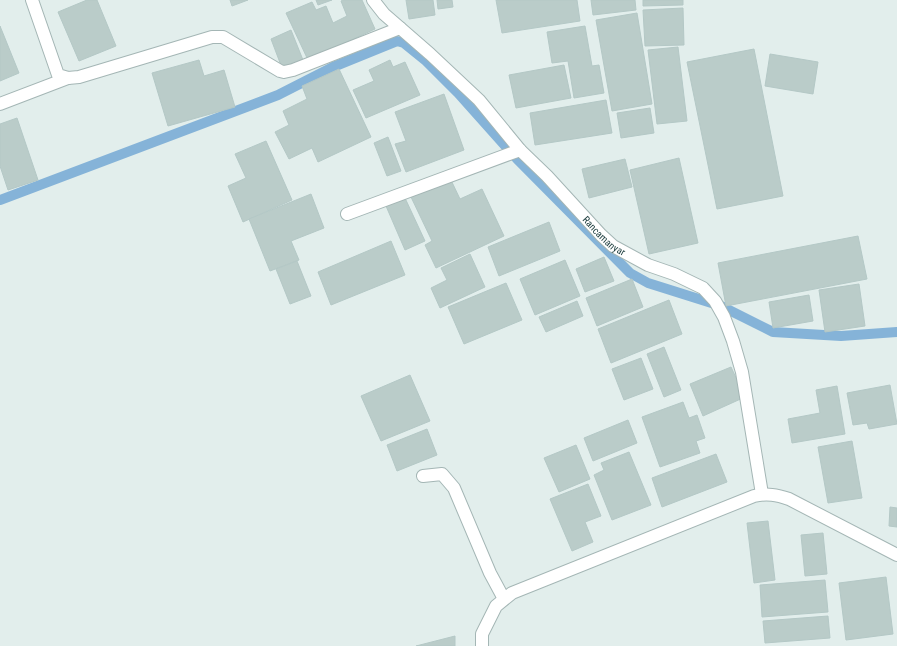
<svg xmlns="http://www.w3.org/2000/svg" width="897" height="646" font-family="'Roboto Condensed',sans-serif">
  <style>
    .lines { fill: none; stroke-linecap: round; stroke-linejoin: round }
    .stream { stroke: #85b3d8; stroke-width: 10 }
    .building { fill: #baccc9; stroke: #b4c8c6 }
    .service-casing { stroke: #a4b6b5; stroke-width: 14 }
    .minor-casing { stroke: #a4b6b5; stroke-width: 14 }
    .service { stroke: #fff; stroke-width: 12 }
    .minor { stroke: #fff; stroke-width: 12 }
    .labels { text-anchor: middle; dominant-baseline: central; stroke-width: 4; stroke-linejoin: round; paint-order: stroke }
    .street-label { font-size: 10px; fill: #204041; stroke: #f3faf9 }
  </style>
  <rect width="100%" height="100%" fill="#e2eeec"/>
  <g class="lines">
    <polyline class="stream" points="0,200 278,95 333,67 397,41 404,43 425,60 458,93 517,159 630,273 648,283 721,306 773,332 841,336 897,332"/>
  </g>
  <g class="building">
    <polygon points="87,0 97,0 116,46 79,61 58,12"/>
    <polygon points="230,0 248,0 232,6"/>
    <polygon points="316,0 332,0 318,5"/>
    <polygon points="343,0 362,0 375,29 308,60 286,13 312,2 316,10 326,6 333,23 347,16 341,1"/>
    <polygon points="406,0 433,0 435,15 409,19"/>
    <polygon points="437,0 452,0 453,7 438,9"/>
    <polygon points="496,0 577,0 580,21 502,33"/>
    <polygon points="591,0 635,0 636,10 593,15"/>
    <polygon points="643,0 683,0 683,5 643,6"/>
    <polygon points="683,8 684,45 645,46 643,10"/>
    <polygon points="637,13 652,104 612,111 596,20"/>
    <polygon points="0,26 19,73 0,81"/>
    <polygon points="585,26 592,66 599,65 604,93 574,98 568,61 552,63 547,32"/>
    <polygon points="291,30 303,60 282,68 271,39"/>
    <polygon points="678,47 687,121 657,124 648,50"/>
    <polygon points="754,49 783,196 717,209 687,62"/>
    <polygon points="770,54 818,62 813,94 765,86"/>
    <polygon points="199,60 204,76 224,70 235,107 168,126 152,73"/>
    <polygon points="390,60 393,67 405,62 420,95 366,118 353,90 374,81 369,70"/>
    <polygon points="564,65 571,98 516,108 509,75"/>
    <polygon points="339,69 371,137 318,162 312,148 289,159 275,132 289,125 283,111 307,99 302,86"/>
    <polygon points="444,94 464,150 406,172 395,144 406,141 395,112"/>
    <polygon points="606,100 612,133 535,145 530,113"/>
    <polygon points="650,108 654,133 621,138 617,113"/>
    <polygon points="17,118 38,180 8,190 0,166 0,124"/>
    <polygon points="388,137 401,171 387,176 374,143"/>
    <polygon points="266,141 292,200 243,222 228,186 246,178 235,154"/>
    <polygon points="679,158 698,243 649,254 630,170"/>
    <polygon points="625,159 632,187 589,198 582,169"/>
    <polygon points="450,178 460,199 482,189 504,236 436,268 425,245 432,241 411,197"/>
    <polygon points="311,194 324,228 291,241 299,260 270,271 249,219"/>
    <polygon points="405,198 425,241 405,250 386,206"/>
    <polygon points="549,222 560,251 499,276 488,247"/>
    <polygon points="858,236 867,279 726,306 718,263"/>
    <polygon points="391,241 405,275 331,305 318,272"/>
    <polygon points="470,254 485,287 440,308 431,288 447,280 441,268"/>
    <polygon points="604,257 614,281 585,292 576,269"/>
    <polygon points="565,260 580,296 535,315 520,279"/>
    <polygon points="297,261 311,296 290,304 276,269"/>
    <polygon points="632,279 643,307 597,326 586,298"/>
    <polygon points="506,283 522,320 464,344 448,307"/>
    <polygon points="859,284 865,326 825,332 819,290"/>
    <polygon points="809,295 813,321 773,328 769,302"/>
    <polygon points="669,300 682,334 611,363 598,329"/>
    <polygon points="577,301 583,316 546,332 539,317"/>
    <polygon points="664,347 681,390 664,397 647,354"/>
    <polygon points="641,358 653,389 624,400 612,369"/>
    <polygon points="731,367 745,397 703,416 690,384"/>
    <polygon points="410,375 430,421 381,441 361,396"/>
    <polygon points="890,385 897,424 869,429 867,423 853,425 847,393"/>
    <polygon points="837,386 845,434 792,443 788,419 820,413 816,390"/>
    <polygon points="683,402 689,418 697,415 705,438 696,441 700,453 660,467 642,417"/>
    <polygon points="628,420 637,443 593,461 584,438"/>
    <polygon points="427,429 437,455 397,471 387,445"/>
    <polygon points="852,441 862,498 828,503 818,447"/>
    <polygon points="576,445 590,479 559,492 544,458"/>
    <polygon points="629,452 651,505 612,520 594,475 604,470 601,463"/>
    <polygon points="716,454 727,482 662,507 652,478"/>
    <polygon points="588,484 601,516 585,522 593,542 572,551 550,499"/>
    <polygon points="890,507 897,508 897,527 889,526"/>
    <polygon points="768,521 775,580 754,583 747,523"/>
    <polygon points="823,533 827,574 805,576 801,535"/>
    <polygon points="886,577 893,634 846,640 839,583"/>
    <polygon points="825,580 828,612 762,617 760,585"/>
    <polygon points="828,616 830,638 765,643 763,621"/>
    <polygon points="455,636 455,646 416,646"/>
  </g>
  <g class="lines">
    <g class="service-casing">
      <polyline id="service" points="423,476 442,474 454,488 490,573 504,599"/>
    </g>
    <g class="minor-casing">
      <g id="minor">
        <polyline points="32,0 58,75 68,78 79,77 212,37 223,37 280,71 284,72 293,70 400,28"/>
        <path id="s1" d="M373,0L384,14L430,54L479,100L520,150L547,176L601,235L613,246L648,265L674,274L703,288L715,301L724,317L733,341L742,372L762,494"/>
        <polyline points="0,104 68,78"/>
        <polyline points="347,214 520,150"/>
        <path d="M482,646V634L496,606L512,593L754,496C767,493 777,495 789,499L897,555"/>
      </g>
    </g>
    <use href="#service" class="service"/>
    <use href="#minor" class="minor"/>
  </g>
  <g class="labels">
    <g class="street-label">
      <text stroke="none"><textPath href="#s1" startOffset="331">Rancamanyar</textPath></text>
    </g>
  </g>
</svg>
